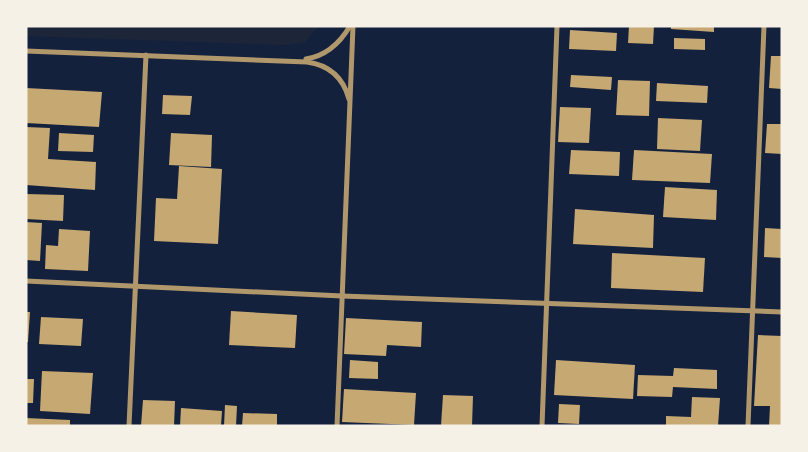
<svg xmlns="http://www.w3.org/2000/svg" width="808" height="452" font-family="'Titillium Web',sans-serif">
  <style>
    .green { fill: #1d2539 }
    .building { fill: #c6a872 }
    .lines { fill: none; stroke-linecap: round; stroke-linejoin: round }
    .minor { stroke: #b1986c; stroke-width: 5 }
  </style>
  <rect width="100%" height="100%" fill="#14213d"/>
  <polygon class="green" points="26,26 319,26 305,42 288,45 26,36"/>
  <g class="building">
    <polygon points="629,26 654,26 653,44 628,43"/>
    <polygon points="671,26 714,26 714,32 671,29"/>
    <polygon points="570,30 617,33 616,51 569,49"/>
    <polygon points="674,38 705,39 705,50 674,49"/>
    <polygon points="771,56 782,56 782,89 769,88"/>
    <polygon points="571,75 612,77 611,90 570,87"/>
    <polygon points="618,80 650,81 649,116 616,115"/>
    <polygon points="657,83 708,86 707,103 656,101"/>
    <polygon points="26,88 102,92 99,127 26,123"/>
    <polygon points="163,95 192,96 190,115 162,114"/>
    <polygon points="560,107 591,108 589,143 558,142"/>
    <polygon points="658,118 702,120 700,151 657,149"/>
    <polygon points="767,124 782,124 782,154 765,153"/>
    <polygon points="26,127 50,128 48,159 96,162 95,190 26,185"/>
    <polygon points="59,133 94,135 93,152 58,151"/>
    <polygon points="171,133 212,135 211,167 169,165"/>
    <polygon points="571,150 620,152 619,176 569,174"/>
    <polygon points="634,150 712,154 710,183 632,180"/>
    <polygon points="179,166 222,169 218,244 154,241 156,198 177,199"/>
    <polygon points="665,187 717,190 716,220 663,217"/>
    <polygon points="26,194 64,195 63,221 26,219"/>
    <polygon points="575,209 654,215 653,248 573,244"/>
    <polygon points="26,222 42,223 40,261 26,260"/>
    <polygon points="765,228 782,229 782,258 764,257"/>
    <polygon points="59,229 90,231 88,271 45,269 46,245 58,246"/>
    <polygon points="612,253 705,258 703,292 611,288"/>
    <polygon points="231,311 297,315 295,348 229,345"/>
    <polygon points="26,312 30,312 28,342 26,342"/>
    <polygon points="41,317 83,319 81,346 39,344"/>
    <polygon points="346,318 422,322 421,347 387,345 386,356 344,354"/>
    <polygon points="758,335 782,336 782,426 769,426 770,406 754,406"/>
    <polygon points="350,360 378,362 378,379 349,378"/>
    <polygon points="556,360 635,365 633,399 554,395"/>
    <polygon points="674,368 717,370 717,389 673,387 672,397 637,396 638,375 673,376"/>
    <polygon points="42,371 93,373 90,414 40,411"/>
    <polygon points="26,379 34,379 33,403 26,403"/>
    <polygon points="344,389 416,393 414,425 342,422"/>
    <polygon points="443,395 473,396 472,426 441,426"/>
    <polygon points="692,397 720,398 718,426 666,426 666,416 691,417"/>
    <polygon points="143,400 175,401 174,426 141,426"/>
    <polygon points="559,404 580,405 579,424 558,423"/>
    <polygon points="225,405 237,406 236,426 224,426"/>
    <polygon points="181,408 222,411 221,426 180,426"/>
    <polygon points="243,413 277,414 277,426 242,426"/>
    <polygon points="26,418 70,420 70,426 26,426"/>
  </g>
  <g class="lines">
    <g class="minor">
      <path d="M26,51L307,62C329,65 343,77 349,99"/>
      <path d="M306,59C325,56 340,43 350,26"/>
      <polyline points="26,281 342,296 782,312"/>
      <polyline points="129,426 146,55"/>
      <polyline points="337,426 353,26"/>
      <polyline points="542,426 557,26"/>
      <polyline points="748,426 764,26"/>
    </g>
  </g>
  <rect width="808" height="452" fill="none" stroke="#f6f1e7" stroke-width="55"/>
</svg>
